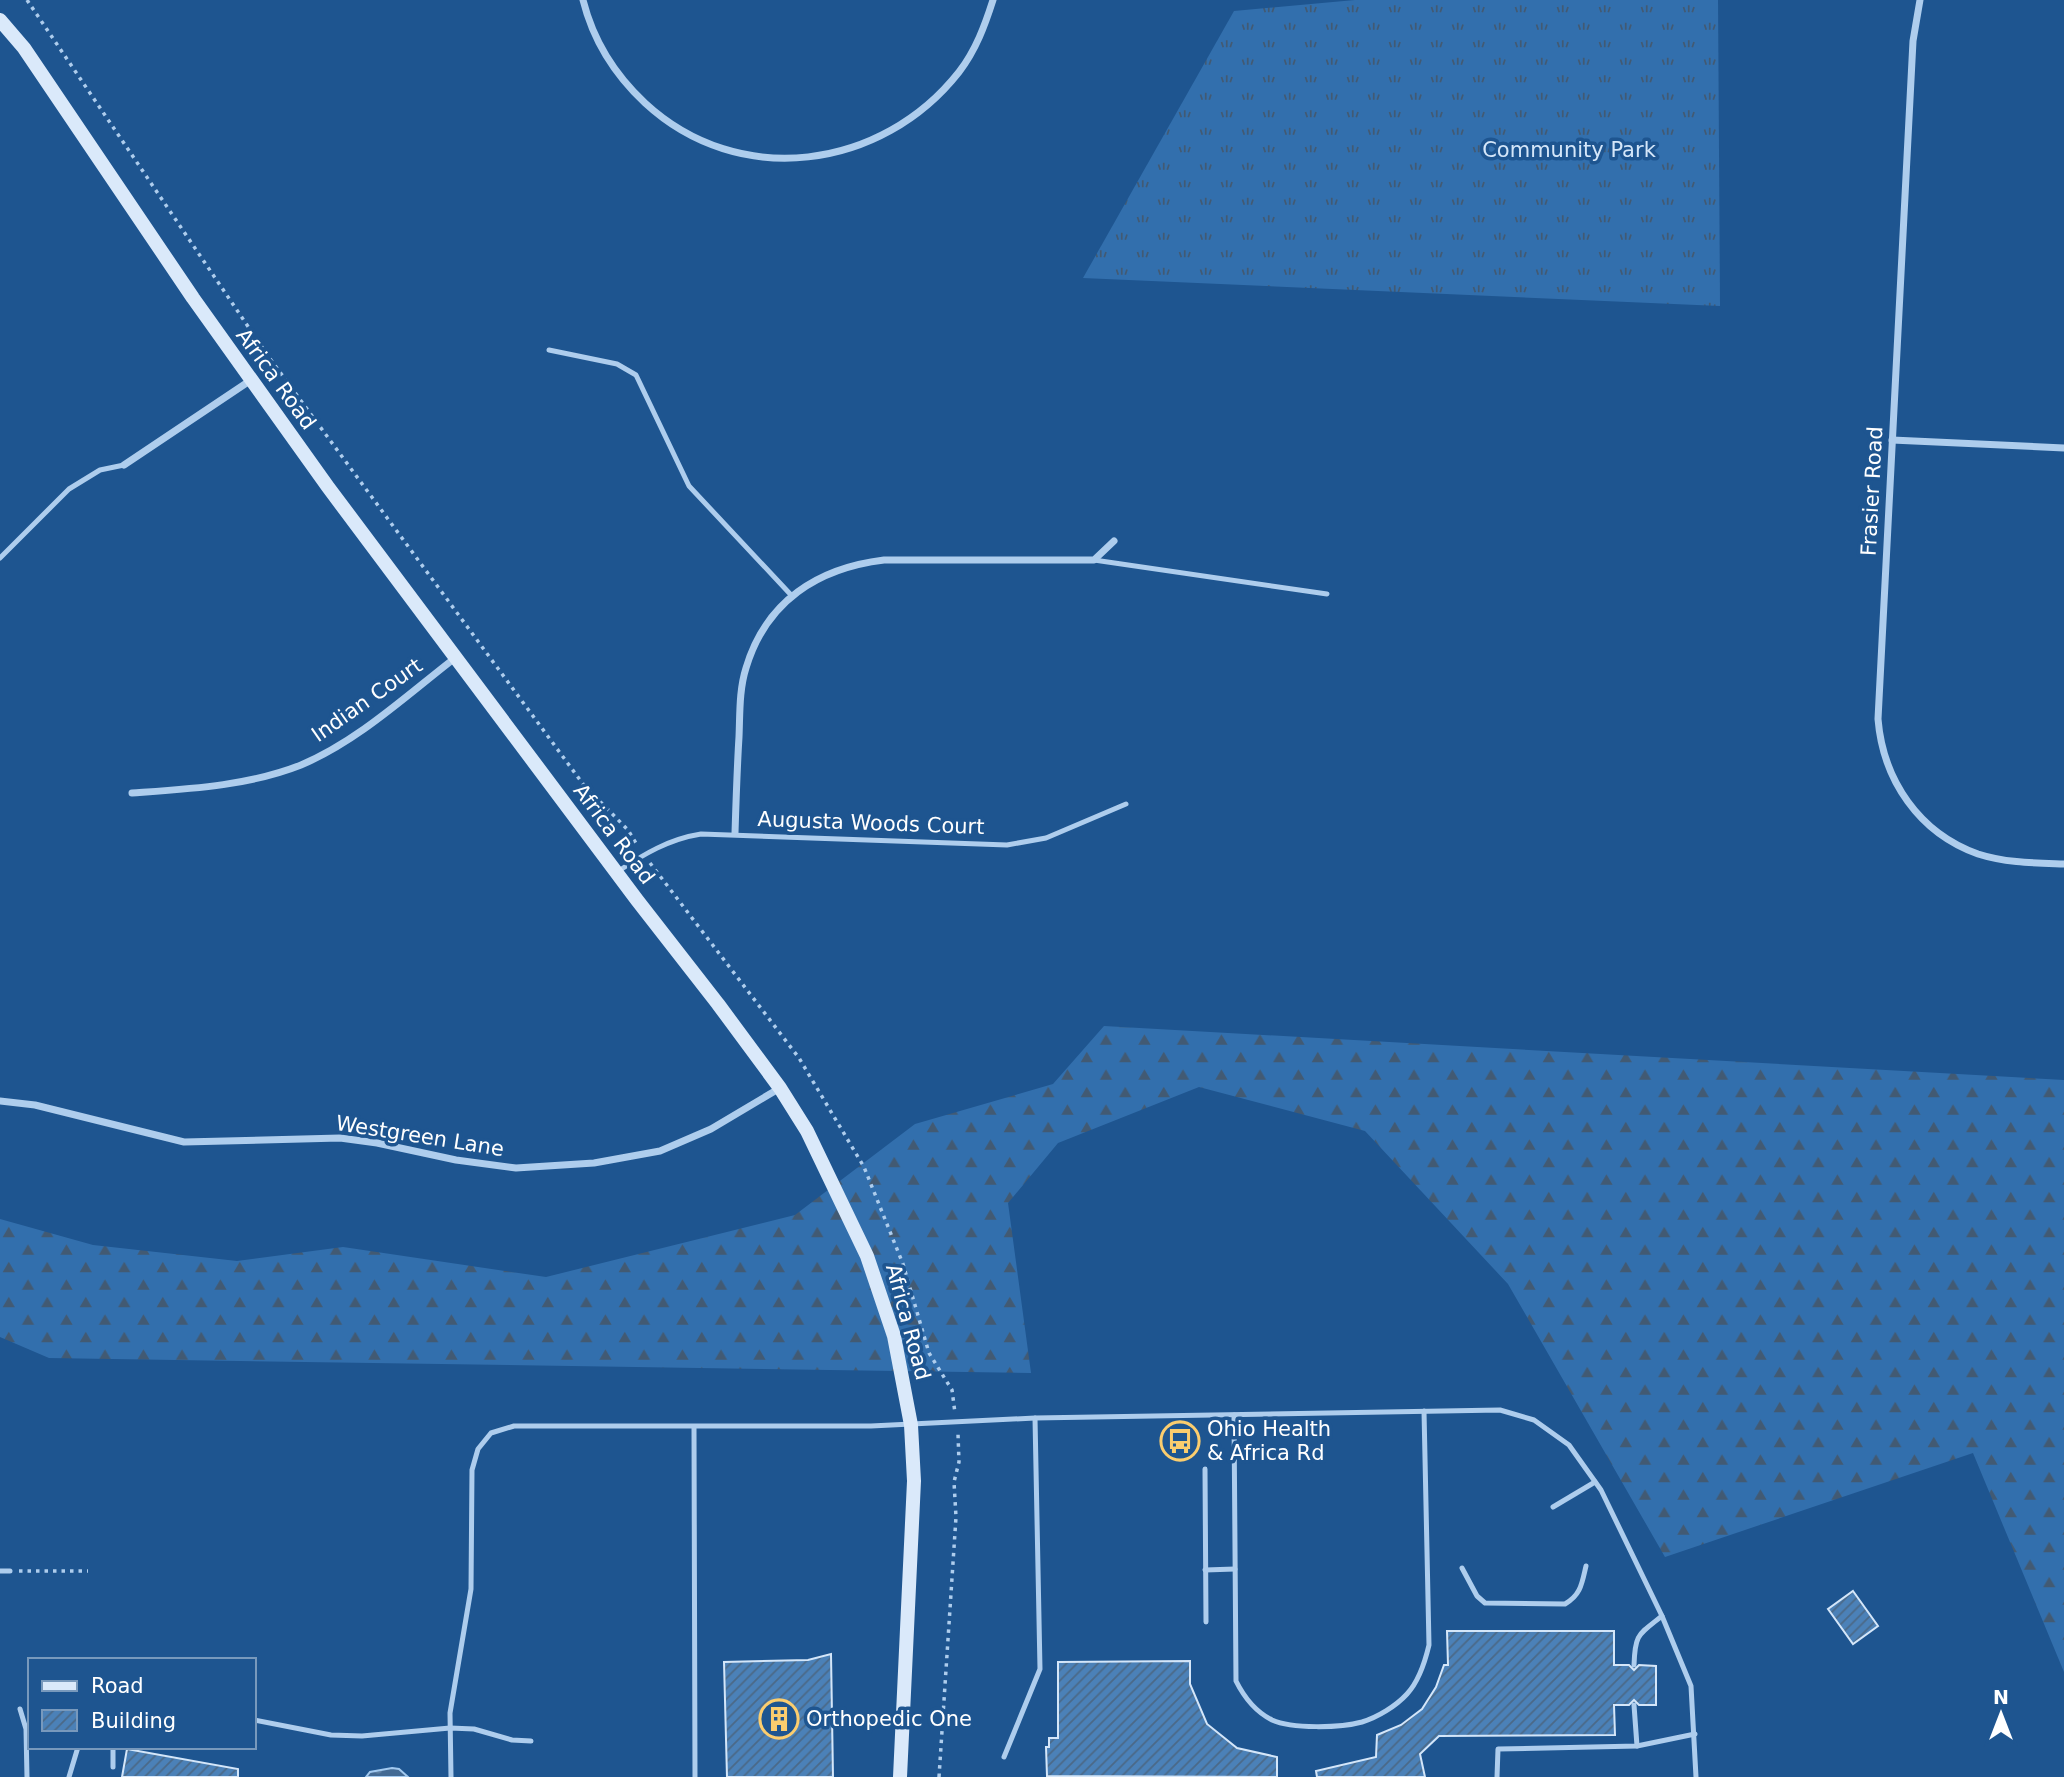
<svg xmlns="http://www.w3.org/2000/svg" width="2064" height="1777" font-family="'DejaVu Sans',sans-serif">
  <style>
    .grass { fill: url(#grass-tufts) }
    .forest { fill: url(#forest-firs) }
    .water { fill: url(#water-ripples); stroke: #a2c9ef; stroke-width: 2 }
    .building { fill: url(#building-hatch); stroke: #d4e6f9; stroke-width: 2 }
    .lines { fill: none; stroke-linecap: round; stroke-linejoin: round }
    .path { stroke: #aecded; stroke-width: 3.5; stroke-dasharray: 3.5 5; stroke-linecap: butt }
    .lane { stroke: #aecded; stroke-width: 5 }
    .street { stroke: #aecded; stroke-width: 7 }
    .secondary { stroke: #dae9fa; stroke-width: 14 }
    .labels { text-anchor: middle; dominant-baseline: central; stroke-width: 7; stroke-linejoin: round; paint-order: stroke }
    .park-label { font-size: 21px; fill: #d4e6f9; stroke: #1e5590 }
    .street-label { font-size: 21px; fill: #fff; stroke: #1e5590 }
    .poi-label { font-size: 21px; fill: #fff; stroke: #1e5590; text-anchor: start }
  </style>
  <defs>
    <pattern id="grass-tufts" width="24" height="20" patternUnits="userSpaceOnUse" patternTransform="scale(1.75)"><rect width="24" height="20" fill="#326fad"/><path d="M3 7l-1-3M5 7V3M7 7l1-3M15 17l-1-3M17 17v-4M19 17l1-3" fill="none" stroke="#425a73"/></pattern>
    <pattern id="forest-firs" width="22" height="20" patternUnits="userSpaceOnUse" patternTransform="scale(1.75)"><rect width="22" height="20" fill="#326fad"/><path d="M5 1l3.5 6h-7zM16 11l3.5 6h-7z" fill="#425a73"/></pattern>
    <pattern id="water-ripples" width="26" height="14" patternUnits="userSpaceOnUse" patternTransform="scale(1.75)"><rect width="26" height="14" fill="#436a94"/><path d="M2 4q2-2 4 0t4 0M15 11q2-2 4 0t4 0" fill="none" stroke="#5f80a4"/></pattern>
    <pattern id="building-hatch" width="6" height="6" patternUnits="userSpaceOnUse" patternTransform="scale(1.75)"><rect width="6" height="6" fill="#4b81b8"/><path d="M-1 1l2-2M0 6l6-6M5 7l2-2" fill="none" stroke="#4b6987"/></pattern>
  </defs>
  <rect width="100%" height="100%" fill="#1e5590"/>
  <polygon class="grass" points="1355,0 1718,0 1720,306 1083,278 1234,11"/>
  <polygon class="forest" points="1104,1026 2064,1080 2064,1672 1973,1453 1665,1557 1508,1284 1365,1131 1199,1087 1058,1143 1008,1203 1031,1373 49,1358 0,1337 0,1219 93,1245 237,1261 343,1247 546,1277 795,1215 915,1124 1053,1084"/>
  <polygon class="water" points="392,1768 399,1769 408,1777 366,1777 370,1772"/>
  <g class="building">
    <polygon points="1853,1591 1878,1626 1853,1644 1828,1609"/>
    <polygon points="1447,1631 1614,1631 1614,1665 1629,1665 1634,1670 1639,1665 1656,1666 1656,1705 1639,1705 1634,1700 1629,1705 1614,1705 1615,1735 1439,1736 1420,1754 1425,1777 1317,1777 1316,1771 1376,1757 1377,1735 1401,1725 1422,1709 1436,1687 1444,1665 1448,1665"/>
    <polygon points="831,1654 833,1777 727,1777 724,1662 808,1660"/>
    <polygon points="1190,1661 1190,1684 1207,1724 1237,1748 1277,1757 1277,1777 1047,1776 1046,1747 1049,1747 1049,1738 1058,1738 1058,1662"/>
    <polygon points="127,1749 238,1769 238,1777 122,1777"/>
  </g>
  <g class="lines">
    <g class="path">
      <polyline points="27,0 268,356 583,784 628,830 637,845"/>
      <polyline points="650,863 799,1058 864,1167 903,1264 929,1353 952,1390 955,1413"/>
      <polyline points="19,1571 88,1571"/>
      <polyline points="939,1777 956,1517 954,1482 959,1462 958,1434"/>
    </g>
    <g class="lane">
      <polyline points="549,350 617,364 636,375 689,486 792,596"/>
      <polyline points="0,558 69,489 100,470 124,465"/>
      <polyline points="1094,560 1327,594"/>
      <path d="M617,872C644,854 669,839 701,834L1007,845L1046,838L1126,804"/>
      <path d="M1234,1415L1236,1681C1244,1697 1254,1711 1272,1720C1292,1729 1340,1728 1362,1722C1378,1717 1396,1706 1407,1694C1419,1681 1425,1662 1429,1645L1424,1411"/>
      <polyline points="694,1428 695,1777"/>
      <polyline points="1205,1469 1206,1622"/>
      <polyline points="1553,1507 1595,1482"/>
      <path d="M1462,1568L1477,1596L1485,1603L1565,1604C1581,1595 1582,1583 1586,1566"/>
      <polyline points="1205,1570 1235,1569"/>
      <polyline points="0,1571 10,1571"/>
      <path d="M1634,1665C1635,1634 1638,1635 1662,1616"/>
      <polyline points="1634,1705 1637,1746"/>
      <polyline points="20,1709 26,1729 27,1777"/>
      <polyline points="254,1720 331,1735 362,1736 450,1728 474,1729 512,1740 531,1741"/>
      <polyline points="113,1747 113,1767"/>
      <polyline points="1004,1757 1040,1669 1035,1418"/>
      <polyline points="69,1777 78,1747"/>
      <polyline points="451,1777 450,1713 471,1589 472,1470 478,1449 491,1433 514,1426 871,1426 1035,1418 1500,1410 1534,1420 1569,1445 1601,1490 1662,1616 1691,1686 1696,1777"/>
      <polyline points="1497,1777 1498,1749 1637,1746 1695,1734"/>
    </g>
    <g class="street">
      <path d="M583,0C593,40 615,75 645,103C739,190 882,170 959,72C976,50 985,25 993,0"/>
      <path d="M1920,0L1913,41L1878,719C1883,780 1919,833 1978,854C2006,863 2036,863 2064,864"/>
      <polyline points="1892,440 2064,448"/>
      <polyline points="124,465 251,380"/>
      <path d="M132,793C188,789 248,786 301,765C358,741 407,695 455,658"/>
      <path d="M735,833C736,801 737,769 739,737C740,714 739,690 746,668C766,601 818,568 884,560H1094L1114,541"/>
      <polyline points="0,1101 35,1105 184,1142 340,1138 377,1143 456,1160 516,1168 594,1163 660,1151 711,1129 780,1088"/>
    </g>
    <polyline class="secondary" points="0,20 24,48 193,298 328,487 637,900 718,1004 780,1088 807,1131 867,1256 894,1336 911,1425 914,1481 900,1777"/>
  </g>
  <defs>
    <g id="bus-ring" transform="scale(2.0125)"><circle r="9.5" fill="#1e5590" stroke="#fbcd6e" stroke-width="1.5"/><path d="M-5-6H5V4H4V6H2V4H-2V6H-4V4H-5ZM-3.5-4V0h7V-4ZM-3.5 1.2v1.5H-2V1.2ZM2 1.2v1.5H3.5V1.2Z" fill="#fbcd6e"/></g>
    <g id="building-ring" transform="scale(2.0125)"><circle r="9.5" fill="#1e5590" stroke="#fbcd6e" stroke-width="1.5"/><path d="M-4-6H4V6H1V3H-1V6H-4ZM-2.5-4.3h1.7v1.8h-1.7ZM.8-4.3h1.7v1.8H.8ZM-2.5-1h1.7V.8h-1.7ZM.8-1h1.7V.8H.8Z" fill="#fbcd6e"/></g>
  </defs>
  <g fill-rule="evenodd">
    <use href="#bus-ring" x="1180" y="1441"/>
    <use href="#building-ring" x="779" y="1719"/>
  </g>
  <g class="labels">
    <g class="park-label">
      <text x="1569" y="150">Community Park</text>
    </g>
    <g class="street-label">
      <text transform="translate(276 379) rotate(54)">Africa Road</text>
      <text transform="translate(1872 491) rotate(-87)">Frasier Road</text>
      <text transform="translate(367 700) rotate(-35)">Indian Court</text>
      <text transform="translate(871 823) rotate(2)">Augusta Woods Court</text>
      <text transform="translate(614 834) rotate(53)">Africa Road</text>
      <text transform="translate(420 1136) rotate(9)">Westgreen Lane</text>
      <text transform="translate(908 1322) rotate(75)">Africa Road</text>
    </g>
    <g class="poi-label">
      <text x="1207" y="1429">Ohio Health<tspan x="1207" dy="24">&amp; Africa Rd</tspan></text>
      <text x="806" y="1719">Orthopedic One</text>
    </g>
  </g>
  <rect x="28" y="1658" width="228" height="91" fill="#1e5590" stroke="#7899bc" stroke-width="2"/>
  <rect x="42" y="1681" width="35" height="10" fill="#dae9fa" stroke="#7899bc" stroke-width="2"/>
  <text x="91" y="1693" font-size="21" fill="#ffffff">Road</text>
  <rect x="42" y="1710" width="35" height="21" fill="url(#building-hatch)" stroke="#7899bc" stroke-width="2"/>
  <text x="91" y="1728" font-size="21" fill="#ffffff">Building</text>
  <g transform="translate(2001 1714)" stroke="#1e5590" stroke-width="5" paint-order="stroke">
  <path d="M0-5L12 26L0 18L-12 26Z" fill="#ffffff"/>
  <text y="-10" font-size="19" font-weight="bold" text-anchor="middle" fill="#ffffff">N</text>
  </g>
</svg>
